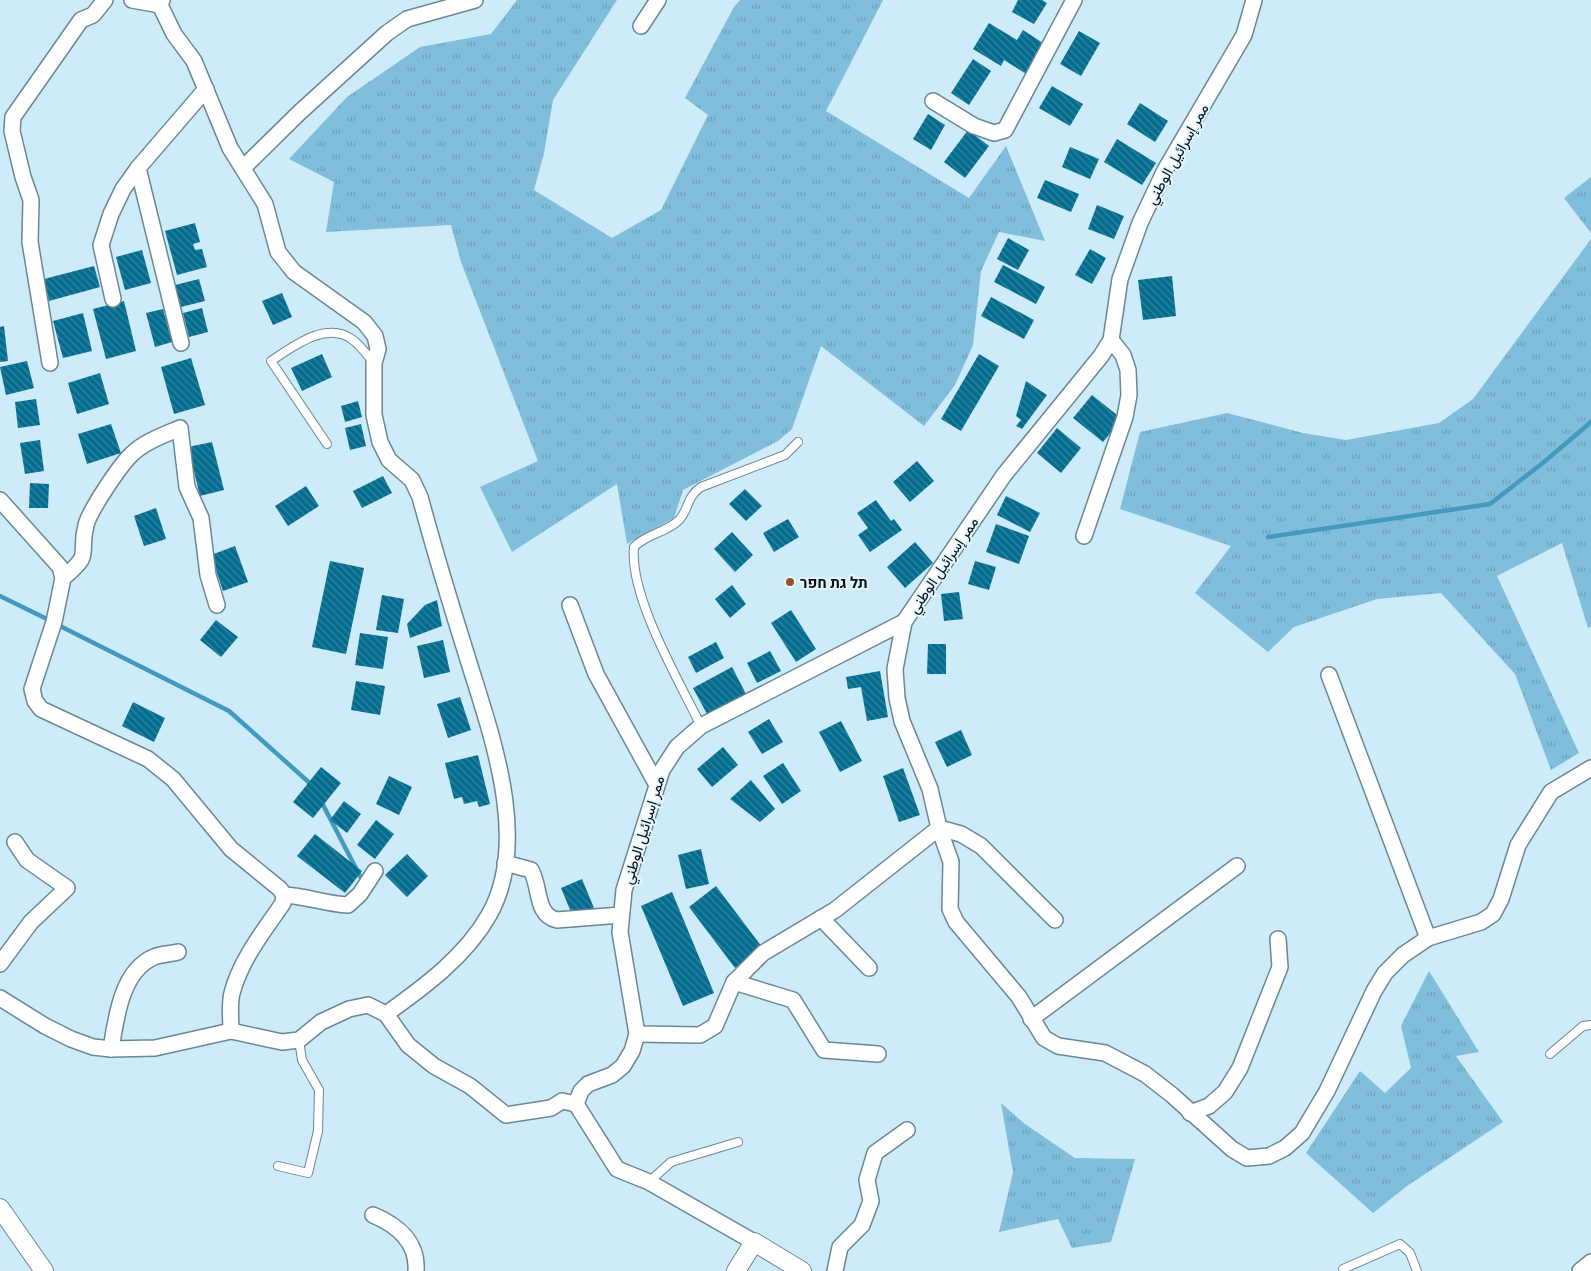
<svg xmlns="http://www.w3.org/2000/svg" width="1591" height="1271" font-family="'Archivo Narrow',Vazirmatn,Heebo,sans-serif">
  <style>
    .grass { fill: url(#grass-tufts) }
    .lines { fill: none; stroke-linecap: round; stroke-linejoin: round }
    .stream { stroke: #449abe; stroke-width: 4.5 }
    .building { fill: url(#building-back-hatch) }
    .service-casing { stroke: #6b8794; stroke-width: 10 }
    .minor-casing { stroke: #6b8794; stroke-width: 18 }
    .tertiary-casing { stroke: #6b8794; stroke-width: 20 }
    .service { stroke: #fff; stroke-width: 8 }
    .minor { stroke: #fff; stroke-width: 15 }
    .tertiary { stroke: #fff; stroke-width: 18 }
    .poi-dot { fill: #975128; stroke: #e5f6ff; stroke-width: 2 }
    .labels { text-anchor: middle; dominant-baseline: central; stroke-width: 4; stroke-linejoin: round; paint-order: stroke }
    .street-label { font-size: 15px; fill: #071116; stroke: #e5f6ff }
    .poi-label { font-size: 15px; font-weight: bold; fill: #071116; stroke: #e5f6ff; text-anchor: start }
  </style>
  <defs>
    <pattern id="grass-tufts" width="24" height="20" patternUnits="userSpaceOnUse" patternTransform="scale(1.25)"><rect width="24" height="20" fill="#80bedb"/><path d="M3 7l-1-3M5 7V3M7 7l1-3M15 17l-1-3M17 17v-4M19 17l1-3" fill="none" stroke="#6da2bb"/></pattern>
    <pattern id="building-back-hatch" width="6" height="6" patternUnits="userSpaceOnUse" patternTransform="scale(1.25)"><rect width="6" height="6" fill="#036d90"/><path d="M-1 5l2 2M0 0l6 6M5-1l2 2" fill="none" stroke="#38849c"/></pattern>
  </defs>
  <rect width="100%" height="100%" fill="#ceebfa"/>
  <g class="grass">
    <polygon points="517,0 617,0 553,100 544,153 534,190 612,238 661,210 708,115 685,98 734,7 740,0 883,0 826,111 969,198 1006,146 1045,241 999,232 981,271 973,345 955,385 924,426 821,346 792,429 778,441 683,490 674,518 627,544 617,484 512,552 480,487 538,461 461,262 451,225 326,232 334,182 289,159 347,97 420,47 491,34"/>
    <polygon points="1591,177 1591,233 1564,198"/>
    <polygon points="1591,239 1591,627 1588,628 1562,543 1497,576 1579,753 1551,770 1515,674 1441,593 1377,599 1294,627 1268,652 1195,593 1231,546 1120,509 1140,432 1227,413 1303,433 1346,440 1439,423 1473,399"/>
    <polygon points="1429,971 1479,1052 1456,1056 1503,1122 1407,1186 1373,1213 1306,1153 1360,1071 1385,1093 1411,1068 1401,1026"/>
    <polygon points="1001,1103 1025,1124 1075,1158 1135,1159 1111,1242 1072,1248 1058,1219 999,1232 1013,1172"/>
  </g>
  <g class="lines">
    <g class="stream">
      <polyline points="1268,537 1490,504 1544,462 1591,422"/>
      <polyline points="0,596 47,619"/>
      <polyline points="60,626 229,711 313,786"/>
      <polyline points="321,801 361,878"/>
    </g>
  </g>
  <g class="building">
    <polygon points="1018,0 1042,0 1047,3 1034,24 1012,12"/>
    <polygon points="989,23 1017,40 1023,30 1046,45 1028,75 1004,60 1001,66 973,49"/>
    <polygon points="1079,31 1100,43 1081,76 1060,64"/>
    <polygon points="973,59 991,71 969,105 951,93"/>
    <polygon points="1052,86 1083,104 1070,126 1039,108"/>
    <polygon points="1140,103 1168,121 1155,142 1127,124"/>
    <polygon points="928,114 945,125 931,150 913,139"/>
    <polygon points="968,130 989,146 965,178 944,162"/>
    <polygon points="1117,139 1156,163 1142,185 1104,162"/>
    <polygon points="1070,147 1099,159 1090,179 1062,167"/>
    <polygon points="1045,180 1079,194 1071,212 1037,198"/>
    <polygon points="1097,205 1124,216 1114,239 1088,229"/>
    <polygon points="195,223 200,242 193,244 195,250 202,249 207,267 177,275 165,231"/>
    <polygon points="1008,238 1029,250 1018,270 997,259"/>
    <polygon points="1090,249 1106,258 1092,284 1075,275"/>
    <polygon points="142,250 151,283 125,290 116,257"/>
    <polygon points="1003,265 1045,287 1036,304 994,282"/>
    <polygon points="94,266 100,287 49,301 44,279"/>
    <polygon points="1172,276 1176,316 1143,320 1138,280"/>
    <polygon points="199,279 205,301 181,307 175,285"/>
    <polygon points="282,293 292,317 273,325 262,301"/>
    <polygon points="991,297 1034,320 1024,339 981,316"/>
    <polygon points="124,301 136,351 106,359 93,309"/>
    <polygon points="202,308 208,332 189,337 183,313"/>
    <polygon points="163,309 172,342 155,347 146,313"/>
    <polygon points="83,313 92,351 63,358 53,321"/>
    <polygon points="4,326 8,361 0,362 0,327"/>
    <polygon points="322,354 332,377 302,391 291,368"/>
    <polygon points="979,354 999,366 961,431 941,419"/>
    <polygon points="191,358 205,405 174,414 161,367"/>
    <polygon points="27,361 34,388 6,395 0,367"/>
    <polygon points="100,373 109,404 77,414 68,383"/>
    <polygon points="1026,381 1047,395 1022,429 1016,426 1021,420 1016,416"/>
    <polygon points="1092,395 1122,419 1103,442 1073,418"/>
    <polygon points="36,399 40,425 18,428 15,402"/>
    <polygon points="358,401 362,417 345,422 341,406"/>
    <polygon points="111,424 121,453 87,464 78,434"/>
    <polygon points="361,424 366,446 350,450 345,428"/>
    <polygon points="1057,428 1081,448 1061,473 1037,453"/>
    <polygon points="40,440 44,471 25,474 20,443"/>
    <polygon points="212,442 224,490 200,496 188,447"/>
    <polygon points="917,461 934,481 910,502 893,482"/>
    <polygon points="383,476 392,493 362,508 353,491"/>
    <polygon points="30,483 49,484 48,508 29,508"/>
    <polygon points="306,486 319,506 288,526 275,506"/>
    <polygon points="745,489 762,506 746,521 729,504"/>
    <polygon points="1006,496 1040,513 1030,532 997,515"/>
    <polygon points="876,500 891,521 894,519 902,530 870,552 858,535 868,528 857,513"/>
    <polygon points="156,508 166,539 144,546 134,516"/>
    <polygon points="788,519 799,537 774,552 763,533"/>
    <polygon points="996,524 1029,536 1019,564 986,552"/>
    <polygon points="732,532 753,555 735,572 714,549"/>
    <polygon points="915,542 933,563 905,588 887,567"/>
    <polygon points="235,546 248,582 223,591 211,555"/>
    <polygon points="330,561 364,568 346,654 312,647"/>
    <polygon points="975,561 996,567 989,590 968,584"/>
    <polygon points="732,585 746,604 730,618 715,599"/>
    <polygon points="959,592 963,619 944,621 941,594"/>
    <polygon points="382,595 404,599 398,633 376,630"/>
    <polygon points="437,600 442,626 410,638 407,624 425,605"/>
    <polygon points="791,610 816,649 796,662 771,623"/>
    <polygon points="216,620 238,637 221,657 200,640"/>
    <polygon points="360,633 388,637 383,669 355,665"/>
    <polygon points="443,640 450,672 424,678 417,646"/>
    <polygon points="716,642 724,658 696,673 688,657"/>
    <polygon points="928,644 946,644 946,674 927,674"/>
    <polygon points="770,651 781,671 757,683 747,663"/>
    <polygon points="732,667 746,694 707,714 693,688"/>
    <polygon points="880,671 888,717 867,721 861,687 848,689 846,677"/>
    <polygon points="356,681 385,686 380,715 351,710"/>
    <polygon points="460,697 471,730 448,738 437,704"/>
    <polygon points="133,702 165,718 154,742 122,726"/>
    <polygon points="769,719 783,742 762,754 748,732"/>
    <polygon points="841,721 862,761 840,772 819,732"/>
    <polygon points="961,730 972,755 947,767 935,742"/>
    <polygon points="723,747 738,765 712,787 697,769"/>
    <polygon points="478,755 490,804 479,807 477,801 464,804 462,797 454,799 445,763"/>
    <polygon points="783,763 801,791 782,804 763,776"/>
    <polygon points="321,767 341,783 313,818 293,802"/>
    <polygon points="903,768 920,815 899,822 883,776"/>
    <polygon points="389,776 412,787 399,815 376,804"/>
    <polygon points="751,780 775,809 760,822 730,799"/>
    <polygon points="344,801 361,814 347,833 330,820"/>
    <polygon points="376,820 394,834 375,859 357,845"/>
    <polygon points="315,834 362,871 345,893 297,856"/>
    <polygon points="701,849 709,884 686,889 678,855"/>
    <polygon points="407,854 428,876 407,897 385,875"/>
    <polygon points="582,879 594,908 573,917 561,888"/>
    <polygon points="716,886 762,947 735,968 689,907"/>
    <polygon points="672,892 714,993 683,1006 641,906"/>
  </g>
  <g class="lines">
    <g class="service-casing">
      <g id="service">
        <path d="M327,444L271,361C294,346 327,320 353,340C361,346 367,355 374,363"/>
        <path d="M701,726C679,681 629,596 634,547C646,534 665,533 678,521C689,511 686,497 701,487L785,455L798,442"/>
        <polyline points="1550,1054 1583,1026 1591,1025"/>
        <polyline points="278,1166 308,1173 318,1131 319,1090 302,1060 299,1040"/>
        <polyline points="649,1182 671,1162 738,1142"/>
        <polyline points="1343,1269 1400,1244 1410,1253 1417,1271"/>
      </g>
    </g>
    <g class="minor-casing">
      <g id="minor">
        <polyline points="132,0 160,5"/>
        <path d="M162,0L160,5L174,34L194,61L230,148L265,204L278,252L294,272L364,322L375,336L378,349L374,363V415L380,442L389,460L412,480L420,497C434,549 450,602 466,653C489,729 532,839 489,915C466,956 424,987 386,1014"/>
        <polyline points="641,26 658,0"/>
        <polyline points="933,101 974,126 994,133 1005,130 1074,0"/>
        <polyline points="138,168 181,343"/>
        <polyline points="243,168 300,112 387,33 407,19 475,0"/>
        <polyline points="113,299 101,245 111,214 123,189 138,168 206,89"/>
        <polyline points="50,363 30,242 31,200 23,177 12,131 13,117 81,20 93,15 105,0"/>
        <path d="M0,500L60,567L63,578L54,622L32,689L35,701L41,709L148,759L173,779L231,849L280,889L284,895L283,903C264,931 241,959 232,993C229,1005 231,1019 231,1031"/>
        <polyline points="1084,536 1125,417 1129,395 1128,370 1123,355 1111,340"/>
        <path d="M63,578C94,552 78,557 86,525C90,510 120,465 132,454C144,442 164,435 180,428L187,487L201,518L208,575L217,605"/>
        <polyline points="570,605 596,674 657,785"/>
        <polyline points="904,622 895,669 897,698 902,721 930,789 939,828 951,862 950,909 956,922 1019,997 1044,1038 1058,1046 1105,1053 1145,1074 1172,1095 1232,1149 1247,1158 1269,1156 1285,1148 1302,1133 1327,1091 1374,991 1385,973 1403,955 1428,938 1481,922 1493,914 1501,899 1518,845 1551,792 1591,768"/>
        <polyline points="1329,675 1428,938"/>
        <polyline points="939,828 961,834 981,846 1055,920"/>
        <path d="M505,863L531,870C541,888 535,915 557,920L621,915"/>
        <path d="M284,895C306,896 326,904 348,905L360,894L375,871"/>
        <polyline points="821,918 869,968"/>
        <polyline points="0,964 31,922 67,888 27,860 15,842"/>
        <polyline points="734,982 793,1000 824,1050 878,1054"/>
        <polyline points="0,998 45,1026 71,1039 93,1047 111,1049 155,1048 231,1031 282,1042 299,1040 321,1022 349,1009 368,1005 386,1014 408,1045 434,1066 470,1086 506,1115 551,1108 562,1101 576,1104"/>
        <polyline points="1031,1019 1237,866"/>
        <polyline points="637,1034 700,1035 715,1026 734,982 763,953 835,910 939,828"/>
        <path d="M111,1049C116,1019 121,971 154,957C161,954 170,954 178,952"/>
        <polyline points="576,1104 581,1091 588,1084 612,1075 623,1066 632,1051 637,1034 620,932 624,890 662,770 677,747 701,726 904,622 1004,475 1101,356 1111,340 1120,279 1140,223 1165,170 1244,35 1254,0"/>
        <polyline points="576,1104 617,1169 649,1182 754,1242"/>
        <polyline points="1190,1113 1209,1106 1225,1092 1240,1068 1280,967 1278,939"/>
        <path d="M373,1215C397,1225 418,1242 416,1271"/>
        <polyline points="835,1271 840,1247 862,1225 871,1201 867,1180 875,1153 907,1130"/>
        <polyline points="1580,1271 1591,1262"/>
      </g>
    </g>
    <g class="tertiary-casing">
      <g id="tertiary">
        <polyline points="0,1208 44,1271"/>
        <polyline points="736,1271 754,1242 802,1271"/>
      </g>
    </g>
    <use href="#service" class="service"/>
    <use href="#minor" class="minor"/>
    <use href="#tertiary" class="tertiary"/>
  </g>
  <circle class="poi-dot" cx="790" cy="582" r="5"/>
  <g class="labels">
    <g class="street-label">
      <text transform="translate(1177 154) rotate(-61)">ممر إسرائيل الوطني</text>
      <text transform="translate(943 565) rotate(-56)">ممر إسرائيل الوطني</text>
      <text transform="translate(643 830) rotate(-73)">ممر إسرائيل الوطني</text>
    </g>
    <g class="poi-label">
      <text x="800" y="582">תל גת חפר</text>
    </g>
  </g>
</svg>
